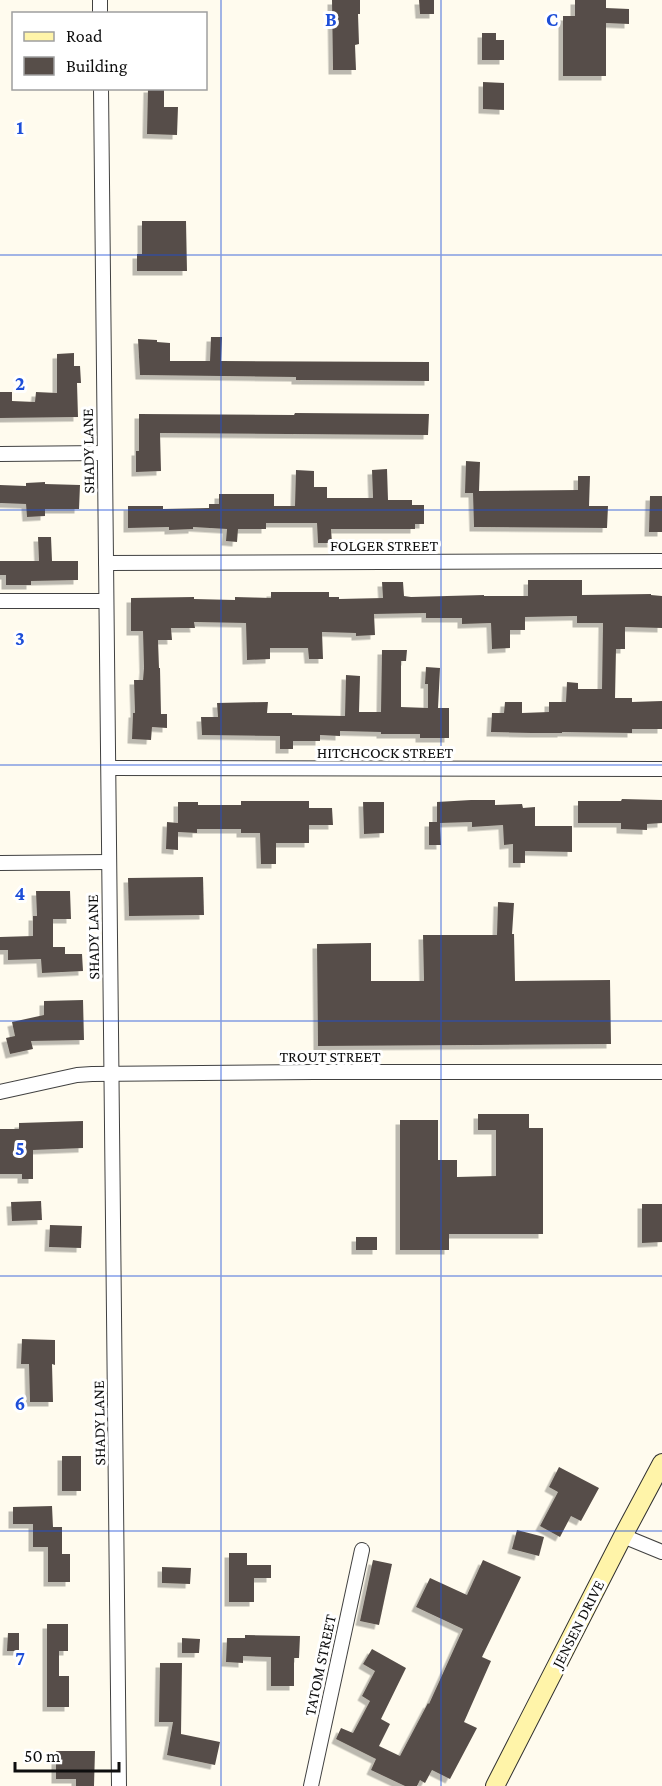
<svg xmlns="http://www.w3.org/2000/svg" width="662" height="1786" font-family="'Crimson Pro',serif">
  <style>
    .building { fill: #574e49; filter: url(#shadow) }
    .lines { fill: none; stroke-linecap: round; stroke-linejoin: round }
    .street-casing { stroke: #414141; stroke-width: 16 }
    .secondary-casing { stroke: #303030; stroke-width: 20 }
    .street { stroke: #fff; stroke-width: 14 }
    .secondary { stroke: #fff4a9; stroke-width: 18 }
    .grid { fill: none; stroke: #1d4ed8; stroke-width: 1.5; stroke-opacity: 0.55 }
    .labels { text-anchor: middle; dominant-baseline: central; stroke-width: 6; stroke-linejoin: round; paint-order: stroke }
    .street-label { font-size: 16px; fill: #0e0e0e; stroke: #fff }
    .grid-label { font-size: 20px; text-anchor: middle; font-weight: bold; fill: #1d4ed8; stroke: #fff; stroke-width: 6; stroke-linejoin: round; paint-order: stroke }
  </style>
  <defs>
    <filter id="shadow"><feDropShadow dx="-4.5" dy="4.5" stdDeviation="0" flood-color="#0004"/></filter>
  </defs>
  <rect width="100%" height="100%" fill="#fffbee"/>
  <g class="building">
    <polygon points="332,0 360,0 360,14 358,14 359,44 355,45 356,70 333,70"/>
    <polygon points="419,0 434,0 434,14 420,14"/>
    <polygon points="575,0 606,0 606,8 629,9 629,24 606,23 606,76 563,76 563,16 575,16"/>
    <polygon points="482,33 496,33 496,40 504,40 504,60 482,60"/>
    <polygon points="483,82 504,83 504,110 483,109"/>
    <polygon points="148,88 164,88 164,107 178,107 177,135 147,134"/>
    <polygon points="142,221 186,221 187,271 137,271 137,254 142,254"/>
    <polygon points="211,337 222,337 221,361 429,362 429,381 296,380 296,377 140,375 138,339 157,340 157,342 170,343 170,361 210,361"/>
    <polygon points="74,353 74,366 80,366 81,383 77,383 78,417 0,418 0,392 12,392 12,401 35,402 36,392 57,393 57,354"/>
    <polygon points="295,413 429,414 428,435 160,433 161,471 136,472 136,451 139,451 139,414 294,415"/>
    <polygon points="466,461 480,462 479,491 578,490 578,476 590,476 589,506 608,506 607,528 474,527 473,493 465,493"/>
    <polygon points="387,469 388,500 412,500 412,505 424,505 424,524 415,524 415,529 331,529 332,543 318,543 317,523 266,523 266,529 238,529 237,542 226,541 227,529 193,527 193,529 169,530 169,527 128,528 128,506 163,506 163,509 209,508 209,504 219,504 219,494 274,494 274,506 295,506 296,470 314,471 314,487 327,487 327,498 373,498 372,470"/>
    <polygon points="45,482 45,484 80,485 79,509 45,509 45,516 27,517 26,504 0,503 0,485 26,486 26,483"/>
    <polygon points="650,496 662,496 662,532 649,532"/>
    <polygon points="38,537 51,537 52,561 78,561 78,580 31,581 31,585 6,585 6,575 0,575 0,561 39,561"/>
    <polygon points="528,580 582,580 582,595 651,594 651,595 662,596 662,628 625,627 625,649 616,649 615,698 632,698 632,702 662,701 662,729 632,729 632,733 562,732 562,733 532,733 491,732 492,713 504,713 505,702 522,702 522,713 549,712 549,702 566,702 567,682 578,683 578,689 602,689 603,623 577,623 577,616 525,617 525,630 510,630 510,648 492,649 491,623 462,624 462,618 426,618 426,613 374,614 375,635 356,636 356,633 322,632 323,659 309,659 308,648 270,648 270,659 247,660 246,623 194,622 195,628 171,628 172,640 158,640 159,668 160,668 161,714 167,714 167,728 152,727 151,740 132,739 133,713 135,713 134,680 143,680 144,668 143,631 131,631 131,598 194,597 194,599 235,600 235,597 271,598 271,592 329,592 329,597 339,597 339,599 383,598 382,582 403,582 404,596 411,597 484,595 484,596 528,596"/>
    <polygon points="382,650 407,650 406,661 401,661 401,707 428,708 428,684 425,684 426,667 440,668 438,708 449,708 449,738 420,738 420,734 381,734 381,732 340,731 340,736 320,735 320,741 293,741 293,749 280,749 280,736 202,735 201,717 218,717 217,703 268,702 267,713 292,713 292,715 345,716 346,675 360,676 359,712 381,712"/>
    <polygon points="622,799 662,800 662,823 647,824 647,830 621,829 621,823 578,823 578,801 621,801"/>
    <polygon points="471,800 495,800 495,805 522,804 523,808 535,807 535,826 572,826 572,852 525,851 525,863 513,863 513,844 504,845 503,825 472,827 472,822 440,823 441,845 429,845 429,822 437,822 437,802"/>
    <polygon points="241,801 309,801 309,808 332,808 333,825 309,825 309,843 276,843 276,864 261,864 260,833 241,833 241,829 197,829 197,833 178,832 178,850 166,849 167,822 178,823 178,802 198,802 198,805 241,805"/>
    <polygon points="363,802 384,802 384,833 364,834"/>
    <polygon points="203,877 204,915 129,916 128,878"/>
    <polygon points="36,891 70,891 71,919 53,919 53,947 65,947 65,954 82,954 83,971 42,973 41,959 8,960 8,950 0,950 0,937 33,936 33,916 37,916"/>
    <polygon points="498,902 514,903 512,934 514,934 515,981 610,980 611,1044 318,1046 317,944 371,943 371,981 424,981 423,935 497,935"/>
    <polygon points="83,1000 84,1040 31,1041 33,1049 10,1054 6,1038 15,1036 12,1022 44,1015 44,1001"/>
    <polygon points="478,1114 529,1114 529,1128 543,1128 543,1234 449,1234 449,1250 400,1250 400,1120 438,1120 438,1160 457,1160 457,1177 496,1176 496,1130 478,1130"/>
    <polygon points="83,1121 83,1148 33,1150 33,1179 22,1179 22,1174 0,1174 0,1129 19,1129 19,1123"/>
    <polygon points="41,1201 42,1220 12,1221 11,1202"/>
    <polygon points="642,1204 662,1204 662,1242 642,1243"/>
    <polygon points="50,1225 82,1226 81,1248 49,1247"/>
    <rect x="356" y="1237" width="21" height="13"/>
    <polygon points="22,1339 55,1340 55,1365 52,1364 53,1402 30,1402 29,1364 21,1364"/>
    <rect x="62" y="1456" width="19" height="35"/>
    <polygon points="559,1467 599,1488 581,1521 571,1516 560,1537 540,1526 558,1492 549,1487"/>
    <polygon points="52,1506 53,1527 62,1527 62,1554 70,1554 70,1582 48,1582 48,1547 33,1547 33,1524 13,1524 13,1507"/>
    <polygon points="517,1530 544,1537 539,1556 512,1549"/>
    <polygon points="229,1553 247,1553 247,1565 271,1565 271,1578 254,1578 254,1602 229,1602"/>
    <polygon points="373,1560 392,1564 379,1625 360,1621"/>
    <polygon points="483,1560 521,1577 482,1657 491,1661 464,1722 477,1728 450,1779 432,1770 425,1783 420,1780 417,1786 405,1786 371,1770 376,1759 336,1739 341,1728 353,1733 370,1701 362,1696 375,1671 363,1664 372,1649 406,1668 381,1719 390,1724 379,1746 400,1756 428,1703 429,1704 463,1629 416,1607 430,1578 467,1595"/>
    <polygon points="162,1567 191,1568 190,1584 162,1583"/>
    <polygon points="47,1624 68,1624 68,1651 59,1651 59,1676 69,1676 69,1707 47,1707"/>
    <polygon points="8,1633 19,1633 19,1651 7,1651"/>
    <polygon points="245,1635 300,1636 299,1658 294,1658 294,1686 271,1686 271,1657 243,1656 243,1663 226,1662 227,1638 245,1638"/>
    <polygon points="182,1638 200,1639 199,1653 182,1653"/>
    <polygon points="160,1663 182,1663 181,1734 220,1742 215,1765 167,1755 173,1722 159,1722"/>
    <polygon points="56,1751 95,1751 94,1786 76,1786 76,1779 56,1779"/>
  </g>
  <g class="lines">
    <g class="street-casing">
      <g id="street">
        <polyline points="100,0 100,14"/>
        <polyline points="101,88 119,1786"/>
        <polyline points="0,454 104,453"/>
        <polyline points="106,563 662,561"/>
        <polyline points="0,601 105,601"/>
        <polyline points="109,768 662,769"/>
        <polyline points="0,863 109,862"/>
        <polyline points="0,1092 77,1075 92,1074 314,1072 662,1072"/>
        <polyline points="623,1536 662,1552"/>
        <polyline points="311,1786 362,1550"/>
      </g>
    </g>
    <g class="secondary-casing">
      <polyline id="secondary" points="495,1786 623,1536 662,1463"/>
    </g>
    <use href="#street" class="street"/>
    <use href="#secondary" class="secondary"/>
  </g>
  <path class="grid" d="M221,0V1786M441,0V1786M0,255H662M0,510H662M0,765H662M0,1021H662M0,1276H662M0,1531H662"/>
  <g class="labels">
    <g class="street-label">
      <text transform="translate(88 451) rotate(-91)">SHADY LANE</text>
      <text x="384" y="545">FOLGER STREET</text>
      <text x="385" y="752">HITCHCOCK STREET</text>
      <text transform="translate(93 937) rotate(-91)">SHADY LANE</text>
      <text x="330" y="1056">TROUT STREET</text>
      <text transform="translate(99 1423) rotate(-91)">SHADY LANE</text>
      <text transform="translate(578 1624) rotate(-63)">JENSEN DRIVE</text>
      <text transform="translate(320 1665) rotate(-78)">TATOM STREET</text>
    </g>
  </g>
  <g class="grid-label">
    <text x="331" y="26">B</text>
    <text x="552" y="26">C</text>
    <text x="20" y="134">1</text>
    <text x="20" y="390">2</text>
    <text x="20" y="645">3</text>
    <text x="20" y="900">4</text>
    <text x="20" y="1155">5</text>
    <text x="20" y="1410">6</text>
    <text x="20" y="1665">7</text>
  </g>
  <rect x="12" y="12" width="195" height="78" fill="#ffffff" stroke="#9f9f9f" stroke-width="1.5"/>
  <rect x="24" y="32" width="30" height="9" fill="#fff4a9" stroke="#9f9f9f" stroke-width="1.5"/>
  <text x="66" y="42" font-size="18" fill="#0e0e0e">Road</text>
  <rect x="24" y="57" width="30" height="18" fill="#574e49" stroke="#9f9f9f" stroke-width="1.5"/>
  <text x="66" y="72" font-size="18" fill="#0e0e0e">Building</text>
  <path d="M15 1762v9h104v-9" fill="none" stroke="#0e0e0e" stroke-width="3"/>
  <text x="24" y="1762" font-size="18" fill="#0e0e0e" stroke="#ffffff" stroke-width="4.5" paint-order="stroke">50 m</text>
</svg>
